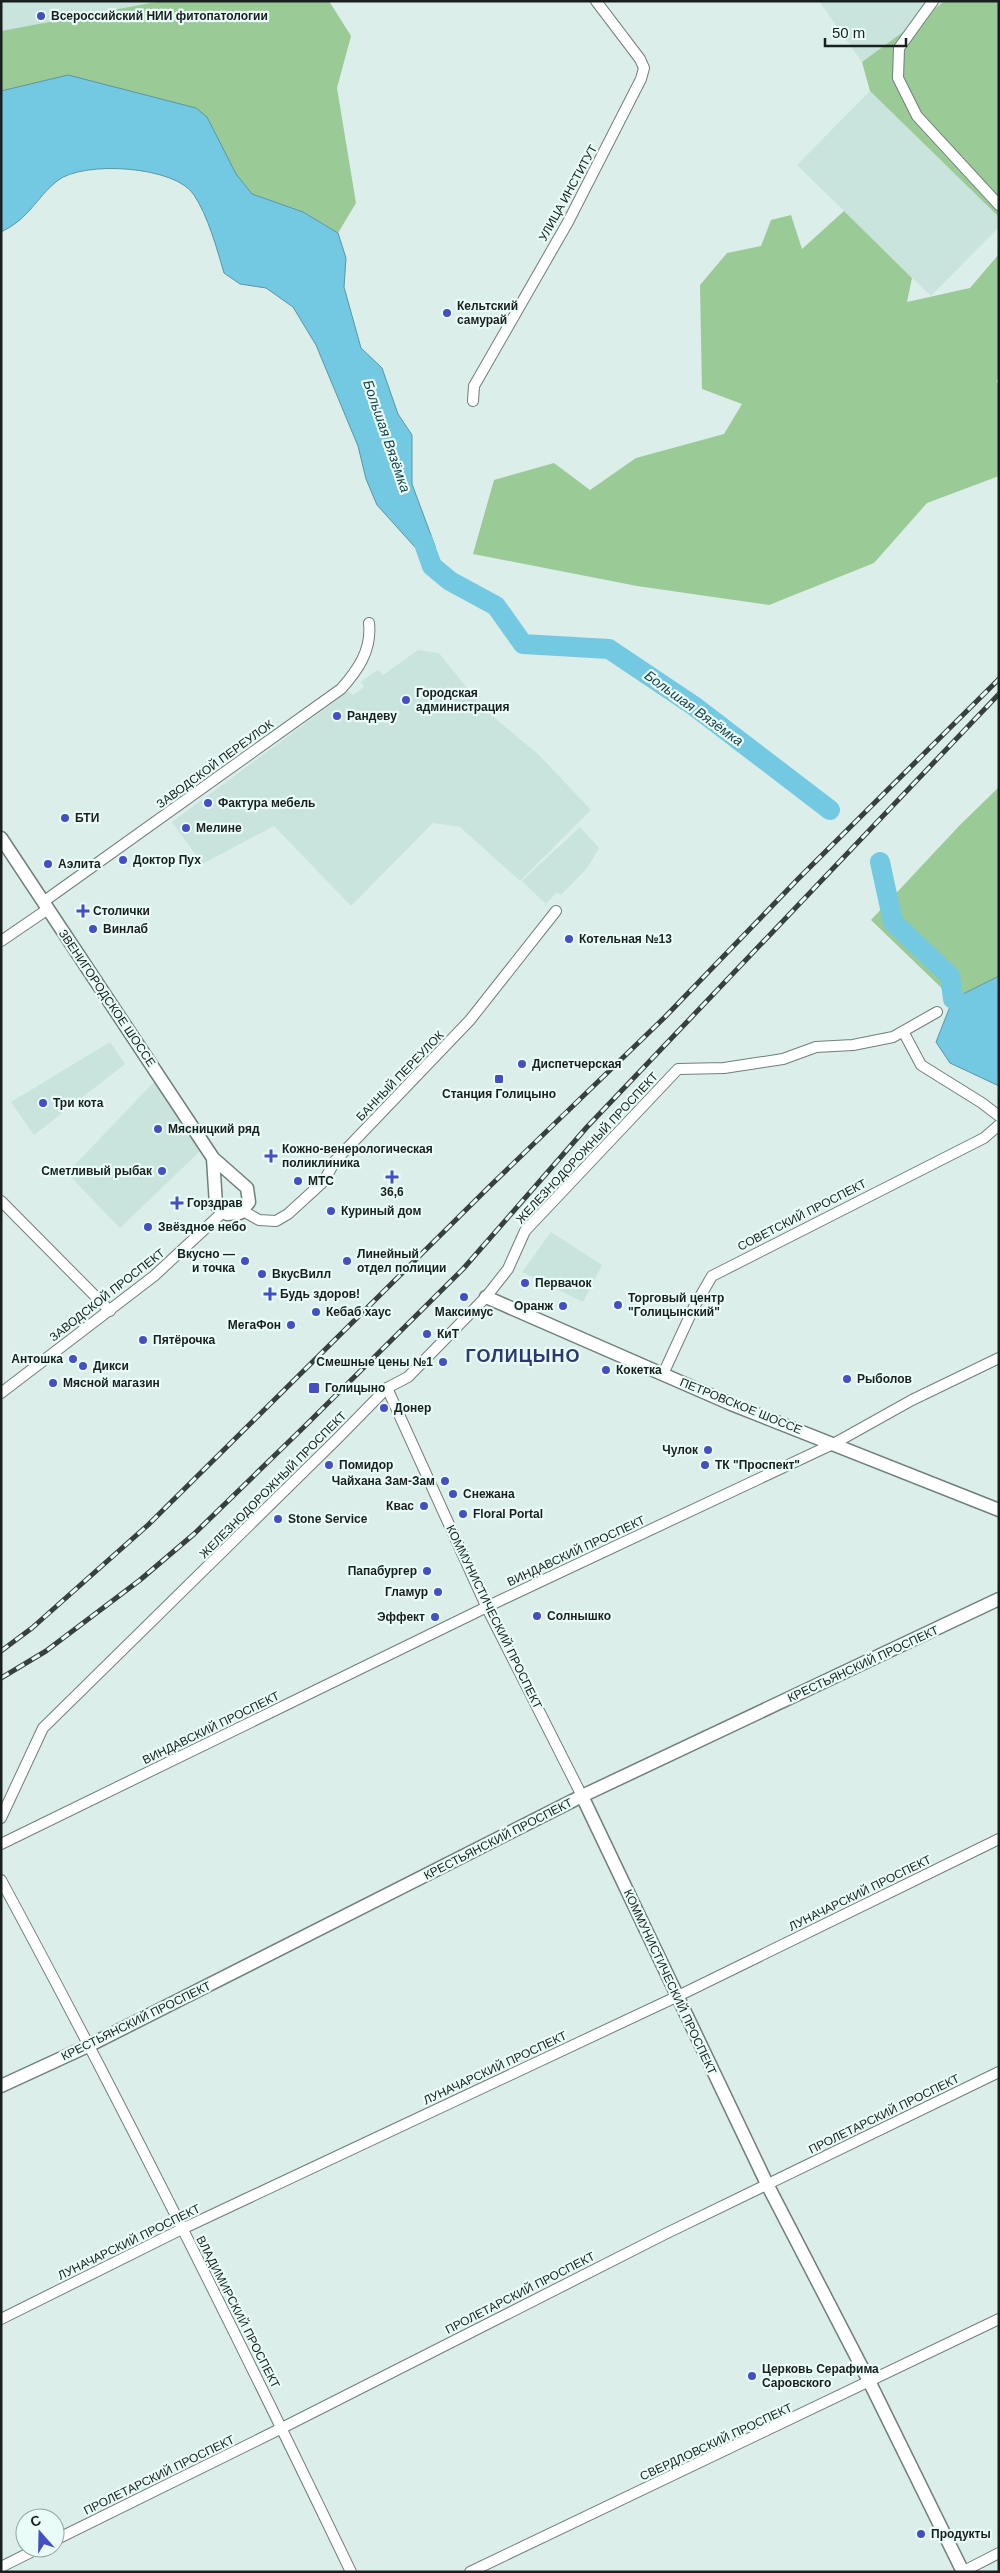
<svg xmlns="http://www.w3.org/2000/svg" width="1000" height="2573" font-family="Arial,sans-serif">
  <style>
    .built { fill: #c8e4dd }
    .forest { fill: #9aca95 }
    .water { fill: #73c9e1; stroke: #5896a6 }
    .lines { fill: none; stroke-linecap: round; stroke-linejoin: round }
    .river { stroke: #73c9e1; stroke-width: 20 }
    .minor-casing { stroke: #6f7f7c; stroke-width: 12 }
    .tertiary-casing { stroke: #6f7f7c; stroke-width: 15 }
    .minor { stroke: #fff; stroke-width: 10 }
    .tertiary { stroke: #fff; stroke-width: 12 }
    .rail-casing { stroke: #38403e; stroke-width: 5 }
    .rail { stroke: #e9fcf7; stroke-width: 3; stroke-dasharray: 9; stroke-linecap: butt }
    .poi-dot { fill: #454fc4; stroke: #e9fcf7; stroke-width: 2 }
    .labels { text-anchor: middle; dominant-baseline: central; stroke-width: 4.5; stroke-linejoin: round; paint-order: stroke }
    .poi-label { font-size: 12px; font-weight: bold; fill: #191f1e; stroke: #e9fcf7; text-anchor: start }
    .street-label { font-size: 12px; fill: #191f1e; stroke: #e9fcf7 }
    .water-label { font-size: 14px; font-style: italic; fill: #153d48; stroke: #e9fcf7 }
    .district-label { font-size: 18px; font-weight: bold; letter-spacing: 1px; fill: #2e3771; stroke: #e9fcf7 }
  </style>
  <rect width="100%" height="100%" fill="#dceeea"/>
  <g class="built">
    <polygon points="1,1 161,1 1,31"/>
    <polygon points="819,1 945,1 862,62"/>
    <polygon points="870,91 999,217 999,227 931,296 797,165"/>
    <polygon points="418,650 439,653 483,708 539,755 591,810 520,881 460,827 433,823 351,906 274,826 202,864 172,822 349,691 353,695 364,687 361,682 373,673 378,670 383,675"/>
    <polygon points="580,827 599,848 588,867 561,895 557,892 546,904 522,881"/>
    <polygon points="110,1042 125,1064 34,1135 11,1102"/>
    <polygon points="155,1081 200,1151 120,1228 67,1173"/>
    <polygon points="551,1232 602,1265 583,1302 522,1272"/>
  </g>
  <g class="forest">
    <polygon points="161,1 329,1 351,36 337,88 356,203 338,233 303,212 252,194 236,175 207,117 68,75 1,91 1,31"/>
    <polygon points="945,1 999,1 999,217 870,91 862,62"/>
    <polygon points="844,211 912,278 907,302 970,288 999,254 999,379 996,381 999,383 999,476 927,503 874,563 769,605 637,586 473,554 494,480 554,463 590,490 636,458 724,434 742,404 702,389 700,285 727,253 761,246 771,220 791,215 802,249"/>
    <polygon points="999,787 999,976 953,999 871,920 960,825"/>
  </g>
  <g class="water">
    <path d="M68,75L196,108L207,117L236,174L252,194L303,212L338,233L346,258L344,287L361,348L382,368L398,414L412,435V484L435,546L432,566L377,505L366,479L358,446L316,345L293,307L266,288L240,284L224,273C217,249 208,216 194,195C176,166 83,160 57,181C35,199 30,218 1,232V91Z"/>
    <polygon points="999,976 999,1086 950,1063 936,1042 953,999"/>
  </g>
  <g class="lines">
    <g class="river">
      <polyline points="423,541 432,566 450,581 496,606 523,644 609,649 694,706 830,810"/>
      <polyline points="880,862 893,922 950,976 953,999 999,1023"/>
    </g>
    <g class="minor-casing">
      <g id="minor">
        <polyline points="933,1 899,48 898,78 917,116 999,205"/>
        <polyline points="473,401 474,386 568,222 641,79 644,68 640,59 596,1"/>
        <path d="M43,902L341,689C358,670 372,650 369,623"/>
        <polyline points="1,941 48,909"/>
        <polyline points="904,1033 921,1065 982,1103 999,1116"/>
        <polyline points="1,1201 110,1311"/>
        <polyline points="243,1211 259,1220 276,1221 288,1214 324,1181 335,1161 470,1020 556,911"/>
        <polyline points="663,1374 694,1307 712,1276 984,1138 999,1125"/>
        <polyline points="387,1388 487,1608 582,1796"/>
        <polyline points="1,1393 154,1276 223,1212"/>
        <polyline points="1,1818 43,1728 337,1439 387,1388 408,1377 486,1297 508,1269 525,1231 678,1069 724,1068 783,1059 816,1047 853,1045 893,1037 937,1012"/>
        <polyline points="1,1844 499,1601 835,1443 912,1400 999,1358"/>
        <path d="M1,1880C124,2107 239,2339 351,2572"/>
        <polyline points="1,2319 182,2229 676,1997 999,1839"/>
        <polyline points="55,2540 282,2428 665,2234 999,2072"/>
        <polyline points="1,2567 39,2548"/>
        <polyline points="470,2572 999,2319"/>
        <polyline points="962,2572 999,2553"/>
      </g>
    </g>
    <g class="tertiary-casing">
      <g id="tertiary">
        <polyline points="1,838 213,1158 247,1188 249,1202 240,1213 227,1214 216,1205 213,1158"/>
        <polyline points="486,1297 731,1404 999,1510"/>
        <polyline points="582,1796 767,2184 870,2383 963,2572"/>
        <polyline points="1,2086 90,2045 582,1796 999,1599"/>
      </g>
    </g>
    <use href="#minor" class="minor"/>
    <use href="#tertiary" class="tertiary"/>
    <g class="rail-casing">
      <g id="rail">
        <polyline points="1,1651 32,1628 148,1525 490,1186 665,1017 799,878 999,679"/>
        <polyline points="1,1678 46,1651 140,1580 194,1534 306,1425 463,1269 587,1127 999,694"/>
      </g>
    </g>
    <use href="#rail" class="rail"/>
  </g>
  <g class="poi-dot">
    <circle cx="41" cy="16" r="5"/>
    <circle cx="447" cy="313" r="5"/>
    <circle cx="406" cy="700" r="5"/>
    <circle cx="337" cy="716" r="5"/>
    <circle cx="208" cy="803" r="5"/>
    <circle cx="65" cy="818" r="5"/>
    <circle cx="186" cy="828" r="5"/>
    <circle cx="123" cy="860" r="5"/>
    <circle cx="48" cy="864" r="5"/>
    <path d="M80.5 903.5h5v5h5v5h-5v5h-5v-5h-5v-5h5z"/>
    <circle cx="93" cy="929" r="5"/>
    <circle cx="569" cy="939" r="5"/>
    <circle cx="522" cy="1064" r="5"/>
    <rect x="494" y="1074" width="10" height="10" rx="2.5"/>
    <circle cx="43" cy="1103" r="5"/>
    <circle cx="158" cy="1129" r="5"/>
    <path d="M268.5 1148.5h5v5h5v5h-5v5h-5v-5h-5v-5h5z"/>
    <circle cx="162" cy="1171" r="5"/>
    <path d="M389.5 1169.5h5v5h5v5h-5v5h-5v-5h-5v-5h5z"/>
    <circle cx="298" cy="1181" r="5"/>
    <path d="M174.5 1195.5h5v5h5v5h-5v5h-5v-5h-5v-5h5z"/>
    <circle cx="331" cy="1211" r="5"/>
    <circle cx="148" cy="1227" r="5"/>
    <circle cx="245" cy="1261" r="5"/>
    <circle cx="347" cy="1261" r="5"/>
    <circle cx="262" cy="1274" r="5"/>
    <circle cx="525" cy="1283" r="5"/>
    <path d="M267.5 1286.5h5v5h5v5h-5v5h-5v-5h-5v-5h5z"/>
    <circle cx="464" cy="1297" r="5"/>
    <circle cx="618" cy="1305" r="5"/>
    <circle cx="563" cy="1306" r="5"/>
    <circle cx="316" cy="1312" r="5"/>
    <circle cx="291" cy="1325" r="5"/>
    <circle cx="427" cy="1334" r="5"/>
    <circle cx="143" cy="1340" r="5"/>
    <circle cx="73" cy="1359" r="5"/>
    <circle cx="443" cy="1362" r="5"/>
    <circle cx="83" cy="1366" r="5"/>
    <circle cx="606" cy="1370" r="5"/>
    <circle cx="847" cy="1379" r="5"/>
    <circle cx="53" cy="1383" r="5"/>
    <rect x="308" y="1382" width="12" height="12" rx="2.5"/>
    <circle cx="384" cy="1408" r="5"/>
    <circle cx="708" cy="1450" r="5"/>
    <circle cx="329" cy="1465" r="5"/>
    <circle cx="705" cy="1465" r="5"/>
    <circle cx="445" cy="1481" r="5"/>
    <circle cx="453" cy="1494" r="5"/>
    <circle cx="424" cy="1506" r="5"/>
    <circle cx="463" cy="1514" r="5"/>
    <circle cx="278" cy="1519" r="5"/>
    <circle cx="427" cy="1571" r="5"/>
    <circle cx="438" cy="1592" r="5"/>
    <circle cx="537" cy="1616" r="5"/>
    <circle cx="435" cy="1617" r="5"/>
    <circle cx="752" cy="2376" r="5"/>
    <circle cx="921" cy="2534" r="5"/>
  </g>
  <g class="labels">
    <g class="poi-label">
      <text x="51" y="16">Всероссийский НИИ фитопатологии</text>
      <text x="457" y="306">Кельтский<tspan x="457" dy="14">самурай</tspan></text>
      <text x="416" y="693">Городская<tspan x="416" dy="14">администрация</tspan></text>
      <text x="347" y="716">Рандеву</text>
      <text x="218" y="803">Фактура мебель</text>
      <text x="75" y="818">БТИ</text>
      <text x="196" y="828">Мелине</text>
      <text x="133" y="860">Доктор Пух</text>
      <text x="58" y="864">Аэлита</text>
      <text x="93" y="911">Столички</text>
      <text x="103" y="929">Винлаб</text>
      <text x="579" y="939">Котельная №13</text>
      <text x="532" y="1064">Диспетчерская</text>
      <text x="499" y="1094" text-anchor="middle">Станция Голицыно</text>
      <text x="53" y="1103">Три кота</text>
      <text x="168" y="1129">Мясницкий ряд</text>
      <text x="282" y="1149">Кожно-венерологическая<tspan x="282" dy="14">поликлиника</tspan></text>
      <text x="152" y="1171" text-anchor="end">Сметливый рыбак</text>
      <text x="308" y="1181">МТС</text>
      <text x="392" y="1192" text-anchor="middle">36,6</text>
      <text x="187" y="1203">Горздрав</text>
      <text x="341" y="1211">Куриный дом</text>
      <text x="158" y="1227">Звёздное небо</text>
      <text x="235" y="1254" text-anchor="end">Вкусно —<tspan x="235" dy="14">и точка</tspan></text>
      <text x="357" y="1254">Линейный<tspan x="357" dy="14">отдел полиции</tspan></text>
      <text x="272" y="1274">ВкусВилл</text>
      <text x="535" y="1283">Первачок</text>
      <text x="280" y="1294">Будь здоров!</text>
      <text x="628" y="1298">Торговый центр<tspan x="628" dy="14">"Голицынский"</tspan></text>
      <text x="553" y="1306" text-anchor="end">Оранж</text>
      <text x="326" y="1312">Кебаб хаус</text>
      <text x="464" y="1312" text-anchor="middle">Максимус</text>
      <text x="281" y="1325" text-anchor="end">МегаФон</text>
      <text x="437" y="1334">КиТ</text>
      <text x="153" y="1340">Пятёрочка</text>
      <text x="63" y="1359" text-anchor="end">Антошка</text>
      <text x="433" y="1362" text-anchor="end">Смешные цены №1</text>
      <text x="93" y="1366">Дикси</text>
      <text x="616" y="1370">Кокетка</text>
      <text x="857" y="1379">Рыболов</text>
      <text x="63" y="1383">Мясной магазин</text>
      <text x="325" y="1388">Голицыно</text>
      <text x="394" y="1408">Донер</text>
      <text x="698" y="1450" text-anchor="end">Чулок</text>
      <text x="339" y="1465">Помидор</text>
      <text x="715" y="1465">ТК "Проспект"</text>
      <text x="435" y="1481" text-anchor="end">Чайхана Зам-Зам</text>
      <text x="463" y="1494">Снежана</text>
      <text x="414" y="1506" text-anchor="end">Квас</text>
      <text x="473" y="1514">Floral Portal</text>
      <text x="288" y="1519">Stone Service</text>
      <text x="417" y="1571" text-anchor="end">Папабургер</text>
      <text x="428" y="1592" text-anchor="end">Гламур</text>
      <text x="547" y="1616">Солнышко</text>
      <text x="425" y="1617" text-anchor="end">Эффект</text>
      <text x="762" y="2369">Церковь Серафима<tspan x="762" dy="14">Саровского</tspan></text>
      <text x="931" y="2534">Продукты</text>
    </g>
    <g class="street-label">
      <text transform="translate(568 193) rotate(-61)">УЛИЦА ИНСТИТУТ</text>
      <text transform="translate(215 764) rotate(-36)">ЗАВОДСКОЙ ПЕРЕУЛОК</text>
      <text transform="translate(107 998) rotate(56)">ЗВЕНИГОРОДСКОЕ ШОССЕ</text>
      <text transform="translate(400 1076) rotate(-46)">БАННЫЙ ПЕРЕУЛОК</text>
      <text transform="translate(587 1148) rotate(-47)">ЖЕЛЕЗНОДОРОЖНЫЙ ПРОСПЕКТ</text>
      <text transform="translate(802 1215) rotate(-27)">СОВЕТСКИЙ ПРОСПЕКТ</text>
      <text transform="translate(107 1295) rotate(-38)">ЗАВОДСКОЙ ПРОСПЕКТ</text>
      <text transform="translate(741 1406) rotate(22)">ПЕТРОВСКОЕ ШОССЕ</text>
      <text transform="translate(273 1485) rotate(-45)">ЖЕЛЕЗНОДОРОЖНЫЙ ПРОСПЕКТ</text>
      <text transform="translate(576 1551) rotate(-25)">ВИНДАВСКИЙ ПРОСПЕКТ</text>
      <text transform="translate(494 1617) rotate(64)">КОММУНИСТИЧЕСКИЙ ПРОСПЕКТ</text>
      <text transform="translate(863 1664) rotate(-25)">КРЕСТЬЯНСКИЙ ПРОСПЕКТ</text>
      <text transform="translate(211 1728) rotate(-26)">ВИНДАВСКИЙ ПРОСПЕКТ</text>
      <text transform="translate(498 1839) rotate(-27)">КРЕСТЬЯНСКИЙ ПРОСПЕКТ</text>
      <text transform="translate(860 1893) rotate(-26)">ЛУНАЧАРСКИЙ ПРОСПЕКТ</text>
      <text transform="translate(670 1982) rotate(65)">КОММУНИСТИЧЕСКИЙ ПРОСПЕКТ</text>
      <text transform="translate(136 2021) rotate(-26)">КРЕСТЬЯНСКИЙ ПРОСПЕКТ</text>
      <text transform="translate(495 2068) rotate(-25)">ЛУНАЧАРСКИЙ ПРОСПЕКТ</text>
      <text transform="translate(884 2114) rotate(-26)">ПРОЛЕТАРСКИЙ ПРОСПЕКТ</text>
      <text transform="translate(129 2242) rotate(-26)">ЛУНАЧАРСКИЙ ПРОСПЕКТ</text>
      <text transform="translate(520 2293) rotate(-27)">ПРОЛЕТАРСКИЙ ПРОСПЕКТ</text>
      <text transform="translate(238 2312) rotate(63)">ВЛАДИМИРСКИЙ ПРОСПЕКТ</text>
      <text transform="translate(716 2442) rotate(-25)">СВЕРДЛОВСКИЙ ПРОСПЕКТ</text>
      <text transform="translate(159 2475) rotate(-26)">ПРОЛЕТАРСКИЙ ПРОСПЕКТ</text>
    </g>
    <g class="water-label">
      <text transform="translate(387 436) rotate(71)">Большая Вязёмка</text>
      <text transform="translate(694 708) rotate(36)">Большая Вязёмка</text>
    </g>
    <g class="district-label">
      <text x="523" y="1356">ГОЛИЦЫНО</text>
    </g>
  </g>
  <rect width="1000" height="2573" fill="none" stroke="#191f1e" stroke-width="5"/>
  <g transform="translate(40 2533) rotate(340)"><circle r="24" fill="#e9fcf7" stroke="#96a4a0"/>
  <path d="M0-4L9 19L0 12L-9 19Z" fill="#454fc4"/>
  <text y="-8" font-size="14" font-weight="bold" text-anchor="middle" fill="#191f1e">С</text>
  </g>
  <path d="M825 38v8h81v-8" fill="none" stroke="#191f1e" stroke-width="2.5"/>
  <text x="832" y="38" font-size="15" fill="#191f1e" stroke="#e9fcf7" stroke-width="4" paint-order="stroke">50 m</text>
</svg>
